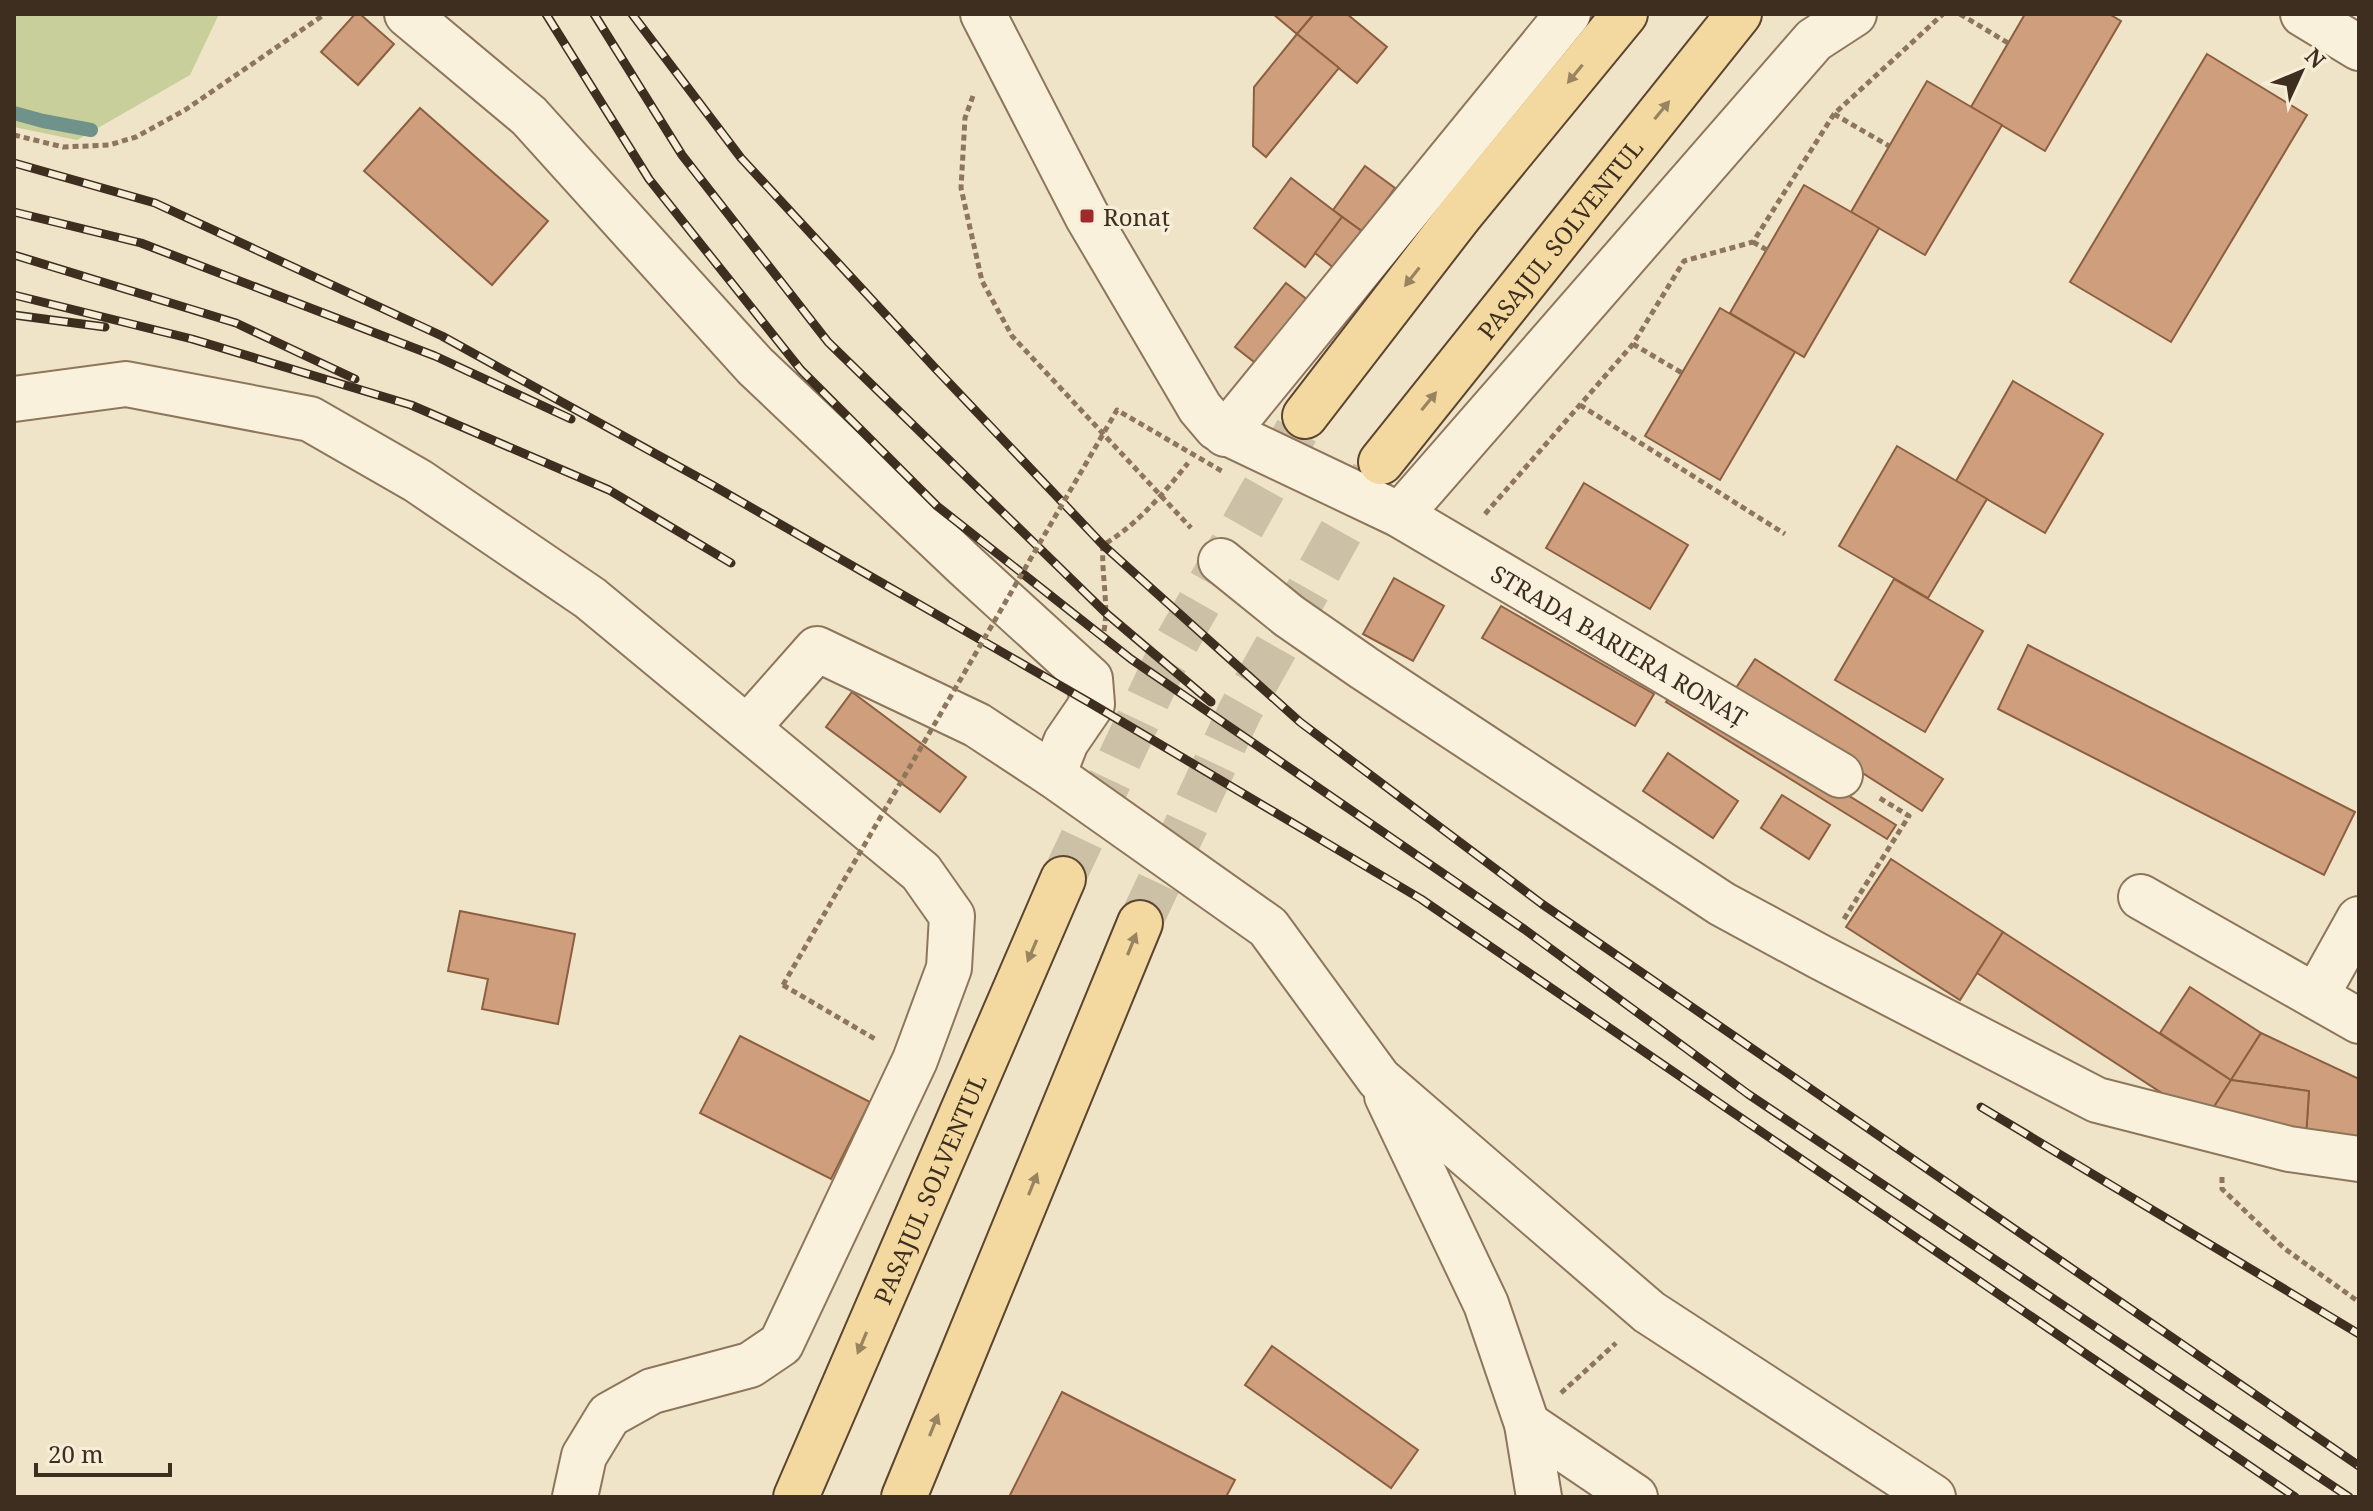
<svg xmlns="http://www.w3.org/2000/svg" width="2373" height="1511" font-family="'Noto Serif',serif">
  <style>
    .green { fill: #c9cf9b }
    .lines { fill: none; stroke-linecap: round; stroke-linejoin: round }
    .stream { stroke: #6f938a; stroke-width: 14 }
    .building { fill: #cf9f7d; stroke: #8d5f41; stroke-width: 2 }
    .major-tunnel { stroke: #ccc0a6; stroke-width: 44; stroke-dasharray: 44 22; stroke-linecap: butt }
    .minor-casing { stroke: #8d765c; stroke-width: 48 }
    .major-casing { stroke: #5b4430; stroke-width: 48 }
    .path { stroke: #8d765c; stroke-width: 5; stroke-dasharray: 6 4; stroke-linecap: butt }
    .minor { stroke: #faf1dc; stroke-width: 44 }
    .major { stroke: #f3d9a0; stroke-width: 44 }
    .rail-casing { stroke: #3d2e20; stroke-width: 9 }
    .rail { stroke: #f7eed8; stroke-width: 6; stroke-dasharray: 18; stroke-linecap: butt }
    .path-bridge { stroke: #8d765c; stroke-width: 5; stroke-dasharray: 6 4; stroke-linecap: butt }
    .oneway { fill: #988460 }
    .poi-dot { fill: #9e2a2b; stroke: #f7eed8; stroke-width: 3 }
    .labels { text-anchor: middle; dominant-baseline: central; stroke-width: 7; stroke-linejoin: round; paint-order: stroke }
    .poi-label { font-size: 24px; fill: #3d2e20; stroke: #f7eed8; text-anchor: start }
    .street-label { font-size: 24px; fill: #3d2e20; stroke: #f7eed8 }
  </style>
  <rect width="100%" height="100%" fill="#f0e4c8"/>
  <polygon class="green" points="14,14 219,14 190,75 77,140 14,127"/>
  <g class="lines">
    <polyline class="stream" points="14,113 43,121 91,130"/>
  </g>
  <g class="building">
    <polygon points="355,14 360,14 394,44 358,85 321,52"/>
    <polygon points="1273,14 1314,14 1297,34"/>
    <polygon points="1314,14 1347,14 1387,47 1357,83 1297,34"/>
    <polygon points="2025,14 2109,14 2121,21 2045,151 1971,107"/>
    <polygon points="1297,34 1339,68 1266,157 1253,146 1254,87"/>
    <polygon points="2207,54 2307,115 2171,342 2070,282"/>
    <polygon points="1927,81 2002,125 1925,255 1851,212"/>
    <polygon points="420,108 548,221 492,285 364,171"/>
    <polygon points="1365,166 1395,188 1363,232 1333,210"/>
    <polygon points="1291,178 1342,217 1305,267 1254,228"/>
    <polygon points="1804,185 1879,228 1804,357 1730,313"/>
    <polygon points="1342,217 1363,232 1335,269 1315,253"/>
    <polygon points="1286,283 1309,301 1258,365 1235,347"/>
    <polygon points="1720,308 1795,352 1720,480 1645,436"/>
    <polygon points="2013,381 2103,434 2045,533 1956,481"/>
    <polygon points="1897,446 1987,499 1928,598 1839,546"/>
    <polygon points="1584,483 1688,545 1650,609 1546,548"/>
    <polygon points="1394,578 1444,606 1413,661 1363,634"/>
    <polygon points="1894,579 1983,631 1925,732 1835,680"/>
    <polygon points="1501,606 1654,694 1635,726 1482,638"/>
    <polygon points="2028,645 2355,812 2324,875 1998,709"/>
    <polygon points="1755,659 1943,779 1922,811 1734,691"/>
    <polygon points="1675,688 1896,825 1887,839 1666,702"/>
    <polygon points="852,692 966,777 940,812 826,727"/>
    <polygon points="1668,753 1738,801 1713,838 1643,791"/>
    <polygon points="1782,795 1830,825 1809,859 1761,828"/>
    <polygon points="1891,859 2003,932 1960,1000 1846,927"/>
    <polygon points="460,911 575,934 558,1024 482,1009 488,979 448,971"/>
    <polygon points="2003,932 2231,1080 2205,1121 1977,973"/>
    <polygon points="2190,987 2261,1033 2231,1080 2160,1033"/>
    <polygon points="2261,1033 2359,1079 2359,1145 2306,1137 2309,1091 2231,1080"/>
    <polygon points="740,1036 870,1102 831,1179 700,1113"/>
    <polygon points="2231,1080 2309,1091 2306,1137 2205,1121"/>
    <polygon points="1272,1346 1418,1450 1391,1488 1245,1385"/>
    <polygon points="1062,1392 1235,1480 1226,1497 1009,1497"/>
  </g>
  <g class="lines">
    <g class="major-tunnel">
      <polyline points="1063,879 1165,663 1305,416"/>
      <polyline points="1140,923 1240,711 1379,464"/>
    </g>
    <g class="minor-casing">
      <g id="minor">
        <polyline points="407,14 529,116 755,366 966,566 1090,679 1092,704 1066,742 1053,775"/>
        <path id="s1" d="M983,14L1087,216L1200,408L1217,428L1400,515L1840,775"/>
        <polyline points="2303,14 2359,48"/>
        <polyline points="14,399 126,384 310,419 418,481 590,598 921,872 952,916 949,968 915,1060 781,1344 750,1365 652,1391 609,1415 584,1456 575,1497"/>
        <polyline points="1225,434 1568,14"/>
        <polyline points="1400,515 1814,40 1854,14"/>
        <polyline points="1221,561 1289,616 1364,668 1722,904 1820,957 2097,1100 2289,1149 2359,1159"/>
        <polyline points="748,727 817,649 977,725 1053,775 1268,927 1379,1079 1649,1312 1933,1497"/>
        <polyline points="2141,897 2359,1021"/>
        <polyline points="2316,996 2359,919"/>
        <polyline points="1387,1096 1486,1304 1527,1424 1539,1497"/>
        <polyline points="1527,1424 1635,1497"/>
      </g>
    </g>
    <g class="major-casing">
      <g id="major">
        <polyline points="1305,416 1460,215 1625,14"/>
        <path id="s2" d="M1381,462L1739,14"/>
        <path id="s3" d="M796,1497L1063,879"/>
        <polyline points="904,1497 1140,923"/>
      </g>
    </g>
    <g class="path">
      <polyline points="1960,14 2008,43"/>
      <polyline points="973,96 965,118 961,188 982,281 1012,336 1191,528"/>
      <polyline points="1834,114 1889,146"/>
      <polyline points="14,135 63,147 109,145 136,137 185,110 325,14"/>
      <polyline points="1753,242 1767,250"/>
      <polyline points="1633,344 1682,373"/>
      <polyline points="1580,405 1785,534"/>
      <polyline points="1485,514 1633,344 1684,261 1753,242 1834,114 1943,14"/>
      <path d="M1104,631C1109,603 1101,574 1103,545C1138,524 1163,494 1188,463"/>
      <polyline points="1844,919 1909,816 1878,797"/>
      <polyline points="783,985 875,1039"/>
      <polyline points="2222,1177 2222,1189 2285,1249 2359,1302"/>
      <polyline points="1561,1393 1616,1343"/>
    </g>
    <use href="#minor" class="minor"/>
    <use href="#major" class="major"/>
    <g class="rail-casing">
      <g id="rail">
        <polyline points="546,14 649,179 801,370 937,506 1131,659 1524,929 1748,1094 2349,1497"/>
        <polyline points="594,14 682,155 828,342 1107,614 1211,702"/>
        <polyline points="632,14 741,158 935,368 1103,545 1300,722 1542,904 2359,1466"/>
        <polyline points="14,163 155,203 442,336 712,485 1092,704 1421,899 2295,1497"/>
        <polyline points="14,212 141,243 435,356 571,419"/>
        <polyline points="14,255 236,323 355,379"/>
        <polyline points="14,295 192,339 411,405 609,490 731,563"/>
        <polyline points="14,315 105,327"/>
        <polyline points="1981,1107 2359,1334"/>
      </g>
    </g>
    <use href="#rail" class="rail"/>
    <polyline class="path-bridge" points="783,985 1117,410 1225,473"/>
  </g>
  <defs><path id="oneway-solid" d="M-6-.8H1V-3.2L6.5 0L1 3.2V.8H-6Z" transform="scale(2)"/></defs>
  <g class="oneway">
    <use href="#oneway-solid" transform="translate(1575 74) rotate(129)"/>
    <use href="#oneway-solid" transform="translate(1662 110) rotate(-51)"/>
    <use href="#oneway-solid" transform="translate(1412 277) rotate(128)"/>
    <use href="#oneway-solid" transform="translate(1429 401) rotate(-51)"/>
    <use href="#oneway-solid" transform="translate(1132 944) rotate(-68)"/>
    <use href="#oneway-solid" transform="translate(1032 951) rotate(113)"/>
    <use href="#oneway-solid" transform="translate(1033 1184) rotate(-68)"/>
    <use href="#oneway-solid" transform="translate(862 1343) rotate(113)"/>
    <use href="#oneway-solid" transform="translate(934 1425) rotate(-68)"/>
  </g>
  <rect class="poi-dot" x="1079" y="208" width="16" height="16" rx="4"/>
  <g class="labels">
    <g class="poi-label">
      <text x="1103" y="216">Ronaț</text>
    </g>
    <g class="street-label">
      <text stroke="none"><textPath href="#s2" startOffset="286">PASAJUL SOLVENTUL</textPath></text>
      <text stroke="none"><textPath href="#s1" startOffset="934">STRADA BARIERA RONAȚ</textPath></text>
      <text stroke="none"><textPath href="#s3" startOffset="336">PASAJUL SOLVENTUL</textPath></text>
    </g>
  </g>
  <rect width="2373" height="1511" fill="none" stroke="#3d2e20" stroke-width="32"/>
  <g transform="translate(2301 72) rotate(46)" stroke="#f7eed8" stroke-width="6" paint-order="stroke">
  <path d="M0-6L14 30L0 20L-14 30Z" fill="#3d2e20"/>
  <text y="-12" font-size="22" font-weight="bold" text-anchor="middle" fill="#3d2e20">N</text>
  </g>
  <path d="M36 1463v12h134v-12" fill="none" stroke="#3d2e20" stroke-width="4"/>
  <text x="48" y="1463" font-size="24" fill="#3d2e20" stroke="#f7eed8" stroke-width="6" paint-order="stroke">20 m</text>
</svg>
